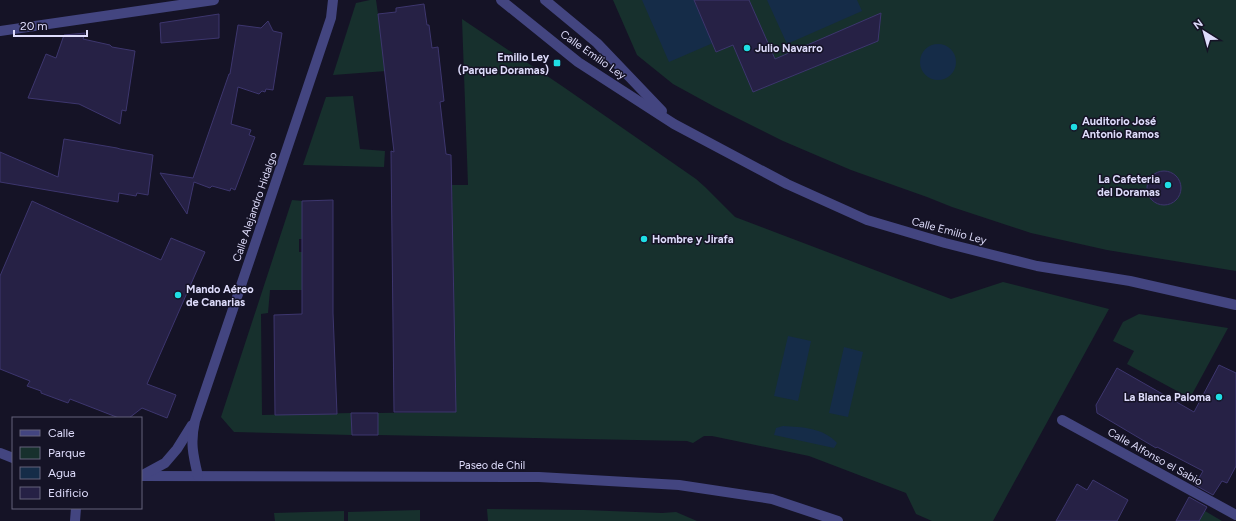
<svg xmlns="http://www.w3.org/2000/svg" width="1236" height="521" font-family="Figtree,sans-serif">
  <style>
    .green { fill: #17302d }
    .water { fill: #152c48 }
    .building { fill: #262145; stroke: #3d366e }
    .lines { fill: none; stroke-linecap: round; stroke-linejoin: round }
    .minor { stroke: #434580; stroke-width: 10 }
    .poi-dot { fill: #1fdee4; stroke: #151326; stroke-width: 1.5 }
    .labels { text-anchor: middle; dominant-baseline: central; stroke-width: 3; stroke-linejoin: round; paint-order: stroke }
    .poi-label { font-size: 11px; font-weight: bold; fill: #dedcfb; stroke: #151326; text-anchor: start }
    .street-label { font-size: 11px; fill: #dedcfb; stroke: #151326 }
  </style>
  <rect width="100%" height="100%" fill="#151326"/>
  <g class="green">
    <polygon points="370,0 376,0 386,71 333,75 356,3"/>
    <polygon points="613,0 1236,0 1236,271 1107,250 1031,233 952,207 927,197 851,170 783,141 715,107 673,84 637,55"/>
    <polygon points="462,19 562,86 696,179 705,187 735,217 951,299 1003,282 1109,309 993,521 932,521 916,514 906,493 809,456 712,436 704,436 693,443 687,441 378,435 378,413 455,412 452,185 468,185"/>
    <polygon points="353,96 360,149 385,151 384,167 303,165 326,97"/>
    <polygon points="292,200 303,201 302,228 309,239 299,239 299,252 310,252 302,290 270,290 268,313 261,314 262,415 351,413 352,435 234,432 221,417"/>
    <polygon points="1139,314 1228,328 1190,398 1127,364 1134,351 1113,341 1123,322"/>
    <polygon points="487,509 584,510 662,513 676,512 697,521 488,521"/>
    <polygon points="420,510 420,521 348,521 348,512"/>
    <polygon points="344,511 344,521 275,521 274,513"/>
    <polygon points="1205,511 1222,521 1199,521"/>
  </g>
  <g class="water">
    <polygon points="642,0 694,0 713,43 669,62"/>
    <polygon points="767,0 857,0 862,11 787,44"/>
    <circle cx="938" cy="62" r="18"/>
    <polygon points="788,336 811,341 798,401 774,396"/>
    <polygon points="844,347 863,352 848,417 829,413"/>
    <path d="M783,426C802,427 824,428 837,443L834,448L774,435L776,428Z"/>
  </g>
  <g class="building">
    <polygon points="694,0 749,0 775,59 881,13 878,41 753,92 733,45 716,52"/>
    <polygon points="424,4 427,25 429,25 432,48 438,47 444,101 440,102 446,154 451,155 456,412 394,412 391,151 394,152 378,14 396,12 396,8"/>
    <polygon points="219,14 219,38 161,43 160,23"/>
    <polygon points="268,21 273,31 282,33 273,90 266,89 265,92 262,91 259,94 238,87 231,124 251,130 249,135 255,137 235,190 231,188 230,191 212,186 210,188 194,182 187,214 160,173 193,178 229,74 230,74 238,25 261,28"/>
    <polygon points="85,33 83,39 110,45 112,47 135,51 126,111 122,110 120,124 79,104 28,98 46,54 56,58 64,35"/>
    <polygon points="64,139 117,148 120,149 153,155 148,195 137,193 136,196 119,193 118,202 0,182 0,152 58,177"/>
    <circle cx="1164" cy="188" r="17"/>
    <polygon points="333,200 333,313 337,414 275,415 274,315 302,314 302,201"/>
    <polygon points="32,201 161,260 171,238 205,252 147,384 176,395 167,418 142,408 129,418 119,418 70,399 68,403 41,393 41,391 27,386 30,381 0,369 0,276"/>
    <polygon points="1219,365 1236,373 1236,466 1227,483 1222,481 1213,495 1195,485 1203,471 1157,447 1156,448 1097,413 1096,405 1117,368 1194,412"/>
    <polygon points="351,413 378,413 378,435 352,435"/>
    <polygon points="1093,480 1128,500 1117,521 1056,521 1077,484 1087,490"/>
    <polygon points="1189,497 1207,507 1199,521 1176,521"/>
  </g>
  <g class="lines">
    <g class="minor">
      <polyline points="501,0 578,62 674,124 787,184 867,220 945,243 1037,266 1130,281 1236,305"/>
      <polyline points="545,0 597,43 662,111"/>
      <polyline points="0,31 214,0"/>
      <polyline points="1062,420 1236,515"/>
      <polyline points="0,453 13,458"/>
      <polyline points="141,476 539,477 679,485 772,499 838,521"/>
      <polyline points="141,476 165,463 177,449 192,425"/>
      <path d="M198,476C193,455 190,442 195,421L252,253L331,18L333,0"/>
      <polyline points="75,521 76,508"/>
    </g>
  </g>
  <g class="poi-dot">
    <circle cx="747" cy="48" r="4"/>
    <rect x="553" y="59" width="8" height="8" rx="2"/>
    <circle cx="1074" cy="127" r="4"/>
    <circle cx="1168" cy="185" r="4"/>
    <circle cx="644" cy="239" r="4"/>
    <circle cx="178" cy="295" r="4"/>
    <circle cx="1219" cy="397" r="4"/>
  </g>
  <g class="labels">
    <g class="poi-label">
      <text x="755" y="48">Julio Navarro</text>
      <text x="549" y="57" text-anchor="end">Emilio Ley<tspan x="549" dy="13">(Parque Doramas)</tspan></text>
      <text x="1082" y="121">Auditorio José<tspan x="1082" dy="13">Antonio Ramos</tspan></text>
      <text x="1160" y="179" text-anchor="end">La Cafeteria<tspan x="1160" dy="13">del Doramas</tspan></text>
      <text x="652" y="239">Hombre y Jirafa</text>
      <text x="186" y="289">Mando Aéreo<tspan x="186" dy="13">de Canarias</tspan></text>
      <text x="1211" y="397" text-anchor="end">La Blanca Paloma</text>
    </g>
    <g class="street-label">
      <text transform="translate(593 55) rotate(35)">Calle Emilio Ley</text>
      <text transform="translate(255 207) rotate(-71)">Calle Alejandro Hidalgo</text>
      <text transform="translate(949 231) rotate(15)">Calle Emilio Ley</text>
      <text transform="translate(1155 457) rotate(29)">Calle Alfonso el Sabio</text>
      <text x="492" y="465">Paseo de Chil</text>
    </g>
  </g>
  <rect x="12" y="417" width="130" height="92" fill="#151326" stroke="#65637b"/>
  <rect x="20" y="430" width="20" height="6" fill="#434580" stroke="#65637b"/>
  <text x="48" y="437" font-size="12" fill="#dedcfb">Calle</text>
  <rect x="20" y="447" width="20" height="12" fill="#17302d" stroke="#65637b"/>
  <text x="48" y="457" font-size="12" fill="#dedcfb">Parque</text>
  <rect x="20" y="467" width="20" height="12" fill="#152c48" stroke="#65637b"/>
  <text x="48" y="477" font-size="12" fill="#dedcfb">Agua</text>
  <rect x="20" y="487" width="20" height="12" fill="#262145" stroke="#65637b"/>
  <text x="48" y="497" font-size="12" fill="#dedcfb">Edificio</text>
  <g transform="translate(1204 32) rotate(323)" stroke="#151326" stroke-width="3" paint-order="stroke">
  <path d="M0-3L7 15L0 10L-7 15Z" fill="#dedcfb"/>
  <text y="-6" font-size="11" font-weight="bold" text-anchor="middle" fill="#dedcfb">N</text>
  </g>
  <path d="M14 30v6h73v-6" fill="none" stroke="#dedcfb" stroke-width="2"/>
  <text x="20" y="30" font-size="12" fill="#dedcfb" stroke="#151326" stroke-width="3" paint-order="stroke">20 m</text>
</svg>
